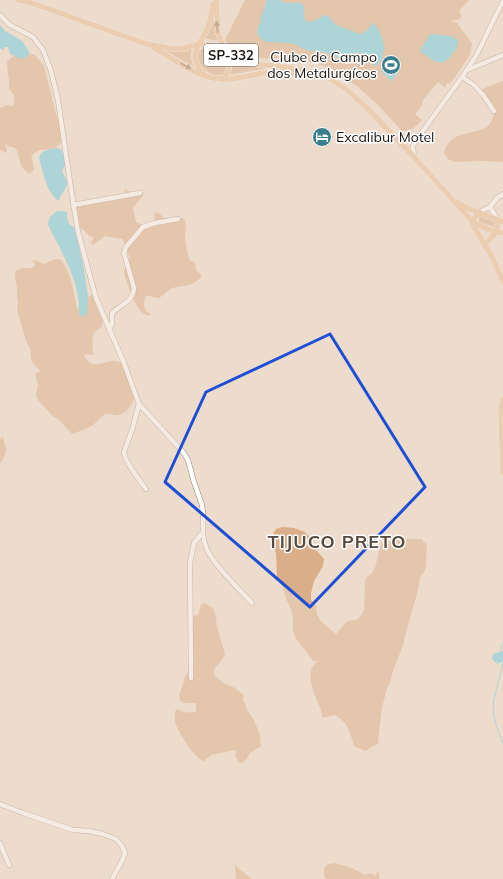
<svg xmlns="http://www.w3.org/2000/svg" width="503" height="879" font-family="Mulish,sans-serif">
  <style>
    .green { fill: #daae88 }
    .water { fill: #60cce4 }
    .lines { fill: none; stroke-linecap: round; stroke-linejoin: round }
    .stream { stroke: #60cce4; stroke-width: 1 }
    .minor-casing { stroke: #968678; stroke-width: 5.5 }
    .major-casing { stroke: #fff; stroke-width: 6 }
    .minor { stroke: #fff; stroke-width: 4.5 }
    .major { stroke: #e9bc92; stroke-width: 5.5 }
    .oneway { fill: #8d7158 }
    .marked { fill: none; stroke: #1d4ed8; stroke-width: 3; stroke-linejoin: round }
    .labels { text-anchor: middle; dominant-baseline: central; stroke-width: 3; stroke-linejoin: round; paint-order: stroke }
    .shield { fill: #fff; stroke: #605c58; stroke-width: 1 }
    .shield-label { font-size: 13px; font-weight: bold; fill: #1c1610 }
    .poi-label { font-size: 14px; fill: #1c1610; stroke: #fff; text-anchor: end }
    .district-label { font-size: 18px; font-weight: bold; letter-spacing: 1px; fill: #58493c; stroke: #fff }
  </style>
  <rect width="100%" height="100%" fill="#eddbcc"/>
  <g class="green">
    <path d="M245,0H469L460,10L459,13L462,14C461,21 455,20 450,21L457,23L472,43L470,55L450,84L447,83L445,88L438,82L422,101L423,104L415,114L422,120C415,127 412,131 402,131L380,107L357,86L327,67L312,62L297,60L255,58L235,51L225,40Z"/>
    <polygon points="213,16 217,41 205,38"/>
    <path d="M193,47C189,55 191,60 194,67L162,49Z"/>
    <path d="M204,48L213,49L222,56L226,60L228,68L225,74C222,75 218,76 215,75C204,73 188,54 204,48Z"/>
    <path d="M23,51L35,55L44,66L56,114L59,120L62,140C61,142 60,144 58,146C49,153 39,145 31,157L33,162L34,170L29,174L21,166L17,150L13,147H10L5,143L7,152L6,153L0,150V108L7,105L12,106L14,105V95L9,89C10,80 7,71 7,62L16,53Z"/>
    <path d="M232,59C243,65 255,66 267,68L229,75L232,69Z"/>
    <path d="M503,81V162L482,161L454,162L448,159L444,153C452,123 487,141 493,117C494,114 495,111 493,108C490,102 485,96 480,90Z"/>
    <path d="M125,189L131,192L144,194L133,208L136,222L143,225H151L154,220L155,213L157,212L161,215L163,218L175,220L181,218L184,219C187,225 185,232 185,239C186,247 187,253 190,261L195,262L196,270L201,274V277C189,290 181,283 169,290C165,292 163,297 158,298C154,298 150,295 146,296C142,305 144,309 151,315C138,318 132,294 128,285C126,280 124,276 124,270C125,266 128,262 130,258C128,254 124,241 122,239C120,238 108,237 105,236L93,245L92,244L91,242L93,239V237L88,235L85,231L80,228L78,224L75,205L81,204L90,205L98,203L119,200L124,197Z"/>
    <polygon points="481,216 484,216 496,222 494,227 480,222 479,220 479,217"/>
    <path d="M55,259H60C71,270 74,293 77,308L79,309C85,306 85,297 92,295L94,297C98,305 107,319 101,327C99,330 95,330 94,333C91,339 93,349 93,355L86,354L84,356C87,359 88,363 93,364C104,366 114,355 123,365L135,394C134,403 127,414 118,415C113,416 109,413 105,414C100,417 97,422 93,425C87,429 79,431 72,434L58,419L52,416L50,413L38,400L36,395L38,385L35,373H38L40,370C33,365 29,359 31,350L26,341L17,310L18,301L17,297V289L15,276V272L18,270L23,268H32L35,266V264L32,260H35L44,264Z"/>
    <path d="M3,437C7,451 8,451 0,464V438Z"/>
    <path d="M282,527L294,528L305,532L310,537L316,550L324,559L323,566L314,581L311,593V600L316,605L317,614L320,620L336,634L346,622L358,619L362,614L364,609L365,583L366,578L372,573L375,568L381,542L405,540V539H422L423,543L424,541L427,545L426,555V568L424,572L420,577L418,590L413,608L411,614L402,648L393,671L390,683L387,688L382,708L378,740V744L371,747L366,751L355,747C349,732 350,724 335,715L322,718C323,713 320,708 318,703C313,691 304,670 318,661H313L295,637L293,631V619L292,612L287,601L283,588L277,577L276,553L274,548L273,534L276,529Z"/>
    <path d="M204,603L212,607L215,612L217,627L225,654L222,660L214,669V675L223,683L235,688L244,695L243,700L248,711L254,720L260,735L261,746L250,753L246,760L242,763H239L235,755L237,751L234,750L212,755L206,759L205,762C193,756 187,744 180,733C178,729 176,726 175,721C174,717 175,713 176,709C182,712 189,713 196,712V706L195,703H184L182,702L180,700L179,696L185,677L191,667L194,661L192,627L193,616L198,615C201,611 198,606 204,603Z"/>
    <path d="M333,863C345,865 355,869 365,875L371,873L375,876L378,871L380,879H327L324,876V869L327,865Z"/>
    <polygon points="235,864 238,868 252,879 235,879 236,876"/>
  </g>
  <g class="water">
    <path d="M267,0C271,0 276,0 280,0C285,2 281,2 286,3C292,4 302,0 304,7C305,13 302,17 307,22L316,20L324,15L328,16L330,18L336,25L360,34L365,32L370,27L373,23H374C383,36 390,54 376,66H374L370,59L358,52C353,53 349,61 342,60C340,60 339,58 337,57C334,56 329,54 326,53C320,51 313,52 307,50C301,48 296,44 290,43C283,42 267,44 263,40C256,35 257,31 259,24L262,23L260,20Z"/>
    <polygon points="0,25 5,31 21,40 25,45 29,52 28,56 27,57 21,59 10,54 8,47 5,47 3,50 0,48"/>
    <path d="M432,34L451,36L458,40C458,49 450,59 442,63L434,61L420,51L429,35Z"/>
    <polygon points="384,65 398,72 392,81 391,81 381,71"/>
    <path d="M57,148C65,151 65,157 66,165C58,172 66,175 67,182C67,190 61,193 59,200L58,201C46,191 43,172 39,157C42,150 50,149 57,148Z"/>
    <path d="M57,211H61L67,212C67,220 68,225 75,228L84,269L88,297L87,314L81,317L79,315C81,283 62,253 48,225C48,218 52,215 57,211Z"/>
    <polygon points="503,651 503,661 497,664 492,659 493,654"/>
  </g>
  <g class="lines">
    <g class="stream">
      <polyline points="500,652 503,642"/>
      <path d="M503,661C501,674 497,686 494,699C491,714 497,729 503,743"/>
    </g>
    <g class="minor-casing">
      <g id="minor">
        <polyline points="0,15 10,25 33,37 43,50 51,71 58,100 71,189 78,232 96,298 124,363 139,404 183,452 188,460 190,467 193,479 202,505 203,513 203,532 194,543 190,563 191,678"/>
        <polyline points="467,70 503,55"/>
        <polyline points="462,77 474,85 484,96 494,111"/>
        <polyline points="401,144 417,136"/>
        <path d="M415,157C413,152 412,148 414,143L462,77L476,56L503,1"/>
        <polyline points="73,205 140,193"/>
        <polyline points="490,207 498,220"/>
        <polyline points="479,212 490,207 497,198 503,194"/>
        <path d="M109,330L112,324V313C120,305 133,302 134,288L124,253L126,247L143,227L155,223L178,219"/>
        <path d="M139,404L132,430L124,452C124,461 140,481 146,489"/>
        <path d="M203,532C203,536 204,540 205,544C209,561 240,590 252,603"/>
        <polyline points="0,804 23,813 73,830 89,831 103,834 116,839 122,846 125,853 122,861 112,879"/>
        <polyline points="0,843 9,865"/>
      </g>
    </g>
    <g class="major-casing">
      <g id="major">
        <polyline points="18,0 29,2 46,8 146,44 174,49 182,49 199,44 210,46 245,62 262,65 278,66 305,70 330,79 346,89 366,107 414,157 472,221 487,229 503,233"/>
        <path d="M216,0L218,33L229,61C230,69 228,74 223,79"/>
        <path d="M153,47C170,57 195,75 213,78C230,81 246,76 263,73C273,72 283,72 294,72"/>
        <path d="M203,73C186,55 200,46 207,29C211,21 212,13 213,4"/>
        <polyline points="457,202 467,208 503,222"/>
        <polyline points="479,212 472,221 473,225 492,257 503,282"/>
        <polyline points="485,245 496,232 498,220"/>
        <polyline points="503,399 501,410 503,473"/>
      </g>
    </g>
    <use href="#minor" class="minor"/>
    <use href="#major" class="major"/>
  </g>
  <defs><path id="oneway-solid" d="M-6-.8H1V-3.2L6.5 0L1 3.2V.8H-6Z"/></defs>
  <g class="oneway">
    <use href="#oneway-solid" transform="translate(217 27) rotate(-97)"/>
    <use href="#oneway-solid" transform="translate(186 66) rotate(29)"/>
  </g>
  <path d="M0 0H503V879H0ZM330,334L425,487L310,607L165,482L206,392Z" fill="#eddbcc" fill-opacity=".55" fill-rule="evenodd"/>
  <path class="marked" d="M330,334L425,487L310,607L165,482L206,392Z"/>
  <defs>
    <g id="stadium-disc" transform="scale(1)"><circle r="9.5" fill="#3b7f8e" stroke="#fff"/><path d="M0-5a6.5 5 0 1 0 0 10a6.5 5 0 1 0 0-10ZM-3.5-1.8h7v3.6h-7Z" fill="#fff"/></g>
    <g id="hotel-disc" transform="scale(1)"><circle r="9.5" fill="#3b7f8e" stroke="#fff"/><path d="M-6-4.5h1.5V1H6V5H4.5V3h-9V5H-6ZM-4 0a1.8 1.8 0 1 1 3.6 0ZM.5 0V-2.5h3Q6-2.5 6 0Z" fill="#fff"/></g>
  </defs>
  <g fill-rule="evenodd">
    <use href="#stadium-disc" x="391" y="65"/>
    <use href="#hotel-disc" x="322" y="137"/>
  </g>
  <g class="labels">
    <rect class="shield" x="204" y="44" width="54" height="22" rx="3"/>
    <g class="shield-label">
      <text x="231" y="55">SP-332</text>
    </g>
    <g class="poi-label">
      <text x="377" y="57">Clube de Campo<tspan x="377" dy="16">dos Metalurgícos</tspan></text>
      <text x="336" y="137" text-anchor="start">Excalibur Motel</text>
    </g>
    <g class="district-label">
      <text x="337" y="541">TIJUCO PRETO</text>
    </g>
  </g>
</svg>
